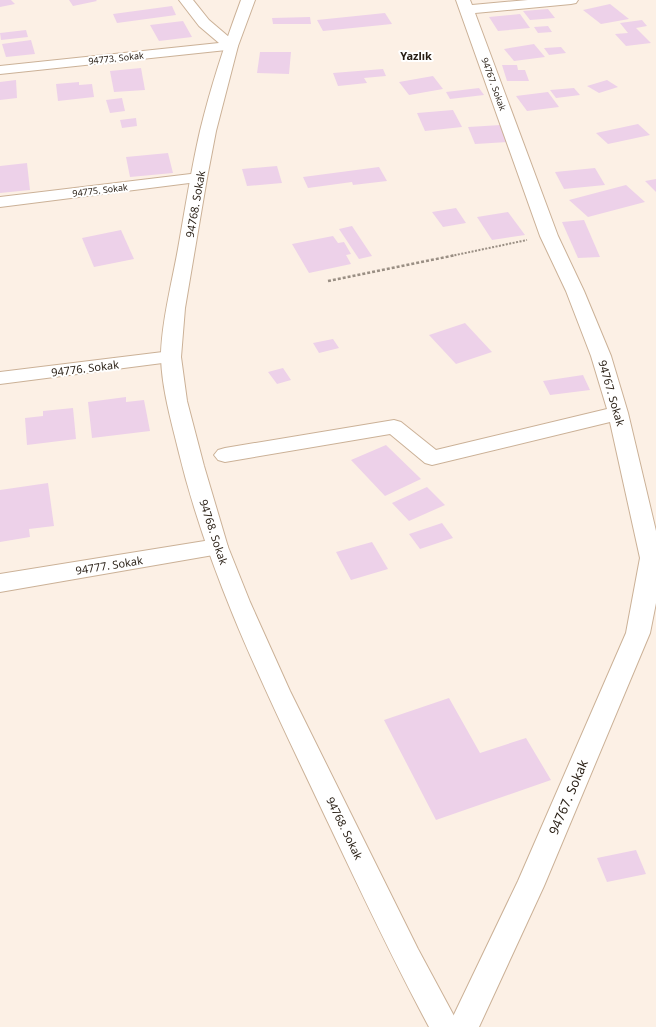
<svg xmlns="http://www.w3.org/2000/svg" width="656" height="1027" font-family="'Noto Sans',sans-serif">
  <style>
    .building { fill: #edd1e9 }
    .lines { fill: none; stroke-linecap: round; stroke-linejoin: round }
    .minor-casing { stroke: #cbb197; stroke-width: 2 }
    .tertiary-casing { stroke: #cbb197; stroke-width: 2 }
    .path-far1 { stroke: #9a8f84; stroke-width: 2; stroke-dasharray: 2 1.5; stroke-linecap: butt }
    .path { stroke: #9a8f84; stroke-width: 2.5; stroke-dasharray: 3 2; stroke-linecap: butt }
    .minor { fill: #fff; fill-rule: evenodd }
    .tertiary { fill: #fff; fill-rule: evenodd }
    .labels { text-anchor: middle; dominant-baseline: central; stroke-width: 4; stroke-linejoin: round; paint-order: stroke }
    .far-street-label { font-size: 9px; fill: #271d13; stroke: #fff }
    .far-quarter-label { font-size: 11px; font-weight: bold; fill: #271d13; stroke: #fff }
    .street-label { font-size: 11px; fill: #271d13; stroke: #fff }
    .near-street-label { font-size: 13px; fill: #271d13; stroke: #fff }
  </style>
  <rect width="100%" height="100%" fill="#fcf0e5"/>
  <g class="building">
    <polygon points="0,0 11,0 15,4 0,7"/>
    <polygon points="69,0 96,0 97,1 73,6"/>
    <polygon points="610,4 629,19 601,24 583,10"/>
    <polygon points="172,6 176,15 117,23 113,14"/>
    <polygon points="548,9 555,18 530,20 523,11"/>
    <polygon points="385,13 392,24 323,31 317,20"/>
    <polygon points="520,14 530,28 498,31 489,17"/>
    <polygon points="310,17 311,24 273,24 272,18"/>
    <polygon points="642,20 647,26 636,28 651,43 626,46 615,34 628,33 620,23"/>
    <polygon points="183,21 192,37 159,41 150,25"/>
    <polygon points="548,26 552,32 538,33 534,27"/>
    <polygon points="26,30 28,37 1,40 0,33"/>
    <polygon points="31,40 35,54 6,57 2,44"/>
    <polygon points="534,44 545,57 514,61 504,49"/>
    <polygon points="561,47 566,53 549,55 544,48"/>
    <polygon points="260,52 291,52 289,74 257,73"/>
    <polygon points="502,65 517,65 518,70 525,70 529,81 507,81"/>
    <polygon points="141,68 145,90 114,92 110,71"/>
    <polygon points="383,69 386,76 364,78 367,83 338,86 333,73"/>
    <polygon points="433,76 443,89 409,95 399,82"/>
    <polygon points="16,80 17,98 0,100 0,82"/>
    <polygon points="607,80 618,87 599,93 587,86"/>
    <polygon points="79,82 79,85 92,84 94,97 58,101 56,84"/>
    <polygon points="479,88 484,95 450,99 446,92"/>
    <polygon points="574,88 580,95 556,98 550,90"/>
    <polygon points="548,92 559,107 527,111 516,96"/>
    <polygon points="122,98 125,111 110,113 106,100"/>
    <polygon points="453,110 462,127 425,131 417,113"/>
    <polygon points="136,118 137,126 122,128 120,120"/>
    <polygon points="638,124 650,135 608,144 596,133"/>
    <polygon points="501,125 508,142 475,144 468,127"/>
    <polygon points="168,153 173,173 130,177 126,157"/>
    <polygon points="27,163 30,190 0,193 0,166"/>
    <polygon points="277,166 282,183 247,186 242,169"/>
    <polygon points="379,167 387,181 353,185 352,182 308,188 303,177"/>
    <polygon points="595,168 605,185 564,189 555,172"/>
    <polygon points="656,179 656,192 645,181"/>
    <polygon points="626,185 645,202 588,217 569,200"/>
    <polygon points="456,208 466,223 443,227 432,212"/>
    <polygon points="508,212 525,235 492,240 477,217"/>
    <polygon points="584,220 600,257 578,258 562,222"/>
    <polygon points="352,226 372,256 359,259 339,229"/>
    <polygon points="121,230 134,259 94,267 82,238"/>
    <polygon points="333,236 338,243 344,242 351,254 346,255 351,264 309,273 292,244"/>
    <polygon points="465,323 492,352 456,364 429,335"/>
    <polygon points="333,339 339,348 319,353 313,343"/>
    <polygon points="283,368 291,380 277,384 268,372"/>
    <polygon points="583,375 590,390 550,395 543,381"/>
    <polygon points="126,397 126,402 144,400 150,431 92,438 88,402"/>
    <polygon points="73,408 76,439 27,445 25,418 43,416 43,411"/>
    <polygon points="386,445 421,479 385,496 351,460"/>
    <polygon points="48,483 54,526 29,529 30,537 0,542 0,490"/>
    <polygon points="427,487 445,505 409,521 392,503"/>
    <polygon points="442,523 453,538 420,549 409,534"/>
    <polygon points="372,542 388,569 351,580 336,552"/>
    <polygon points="449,698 480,753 526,738 551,780 436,820 384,720"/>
    <polygon points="636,850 646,874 607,882 597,858"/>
  </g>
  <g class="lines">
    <g class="minor-casing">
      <g id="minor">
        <polygon points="179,0 193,0 209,20 236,43 238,46 236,49 0,74 0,66 219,43 199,26"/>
        <polygon points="456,0 470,0 472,5 528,0 578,0 576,3 571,4 475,13 558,236 584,291 611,356 628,413 656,531 656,603 650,633 544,886 479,1027 448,1027 518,881 626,633 640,558 610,422 432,465 425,463 390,434 225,462 218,460 214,455 218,450 225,448 394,420 401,422 436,450 607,409 591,356 566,291 540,236"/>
        <polygon points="199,173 205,175 207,178 205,181 0,207 0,197"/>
        <polygon points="171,351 178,353 181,357 178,361 0,384 0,372"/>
        <polygon points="217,539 225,541 228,547 225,553 0,592 0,574"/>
      </g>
    </g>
    <g class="tertiary-casing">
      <path id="tertiary" d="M241,0H255L238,46L216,131L207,178L185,308L181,357L187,401L204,466L228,547L250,602L290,691L418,949L460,1027H429C385,945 346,860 306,776C255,669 206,565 178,449C171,420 162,389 161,358C161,325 172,282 178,249C185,210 191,170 200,131C211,86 225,43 241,0Z"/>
    </g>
    <polyline class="path-far1" points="451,256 527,240"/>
    <polyline class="path" points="328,281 456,255"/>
    <use href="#minor" class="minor"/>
    <use href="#tertiary" class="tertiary"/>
  </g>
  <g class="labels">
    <g class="far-street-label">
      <text transform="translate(116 58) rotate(-6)">94773. Sokak</text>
      <text transform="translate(494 84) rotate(70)">94767. Sokak</text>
      <text transform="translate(100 190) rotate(-7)">94775. Sokak</text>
    </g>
    <g class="far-quarter-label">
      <text x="416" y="55">Yazlık</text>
    </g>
    <g class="street-label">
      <text transform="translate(195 204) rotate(-80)">94768. Sokak</text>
      <text transform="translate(85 368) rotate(-7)">94776. Sokak</text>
      <text transform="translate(612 393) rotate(74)">94767. Sokak</text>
      <text transform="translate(214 532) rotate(72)">94768. Sokak</text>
      <text transform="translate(109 565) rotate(-9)">94777. Sokak</text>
      <text transform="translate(345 828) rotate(64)">94768. Sokak</text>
    </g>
    <g class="near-street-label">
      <text transform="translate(568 797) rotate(-67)">94767. Sokak</text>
    </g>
  </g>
</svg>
